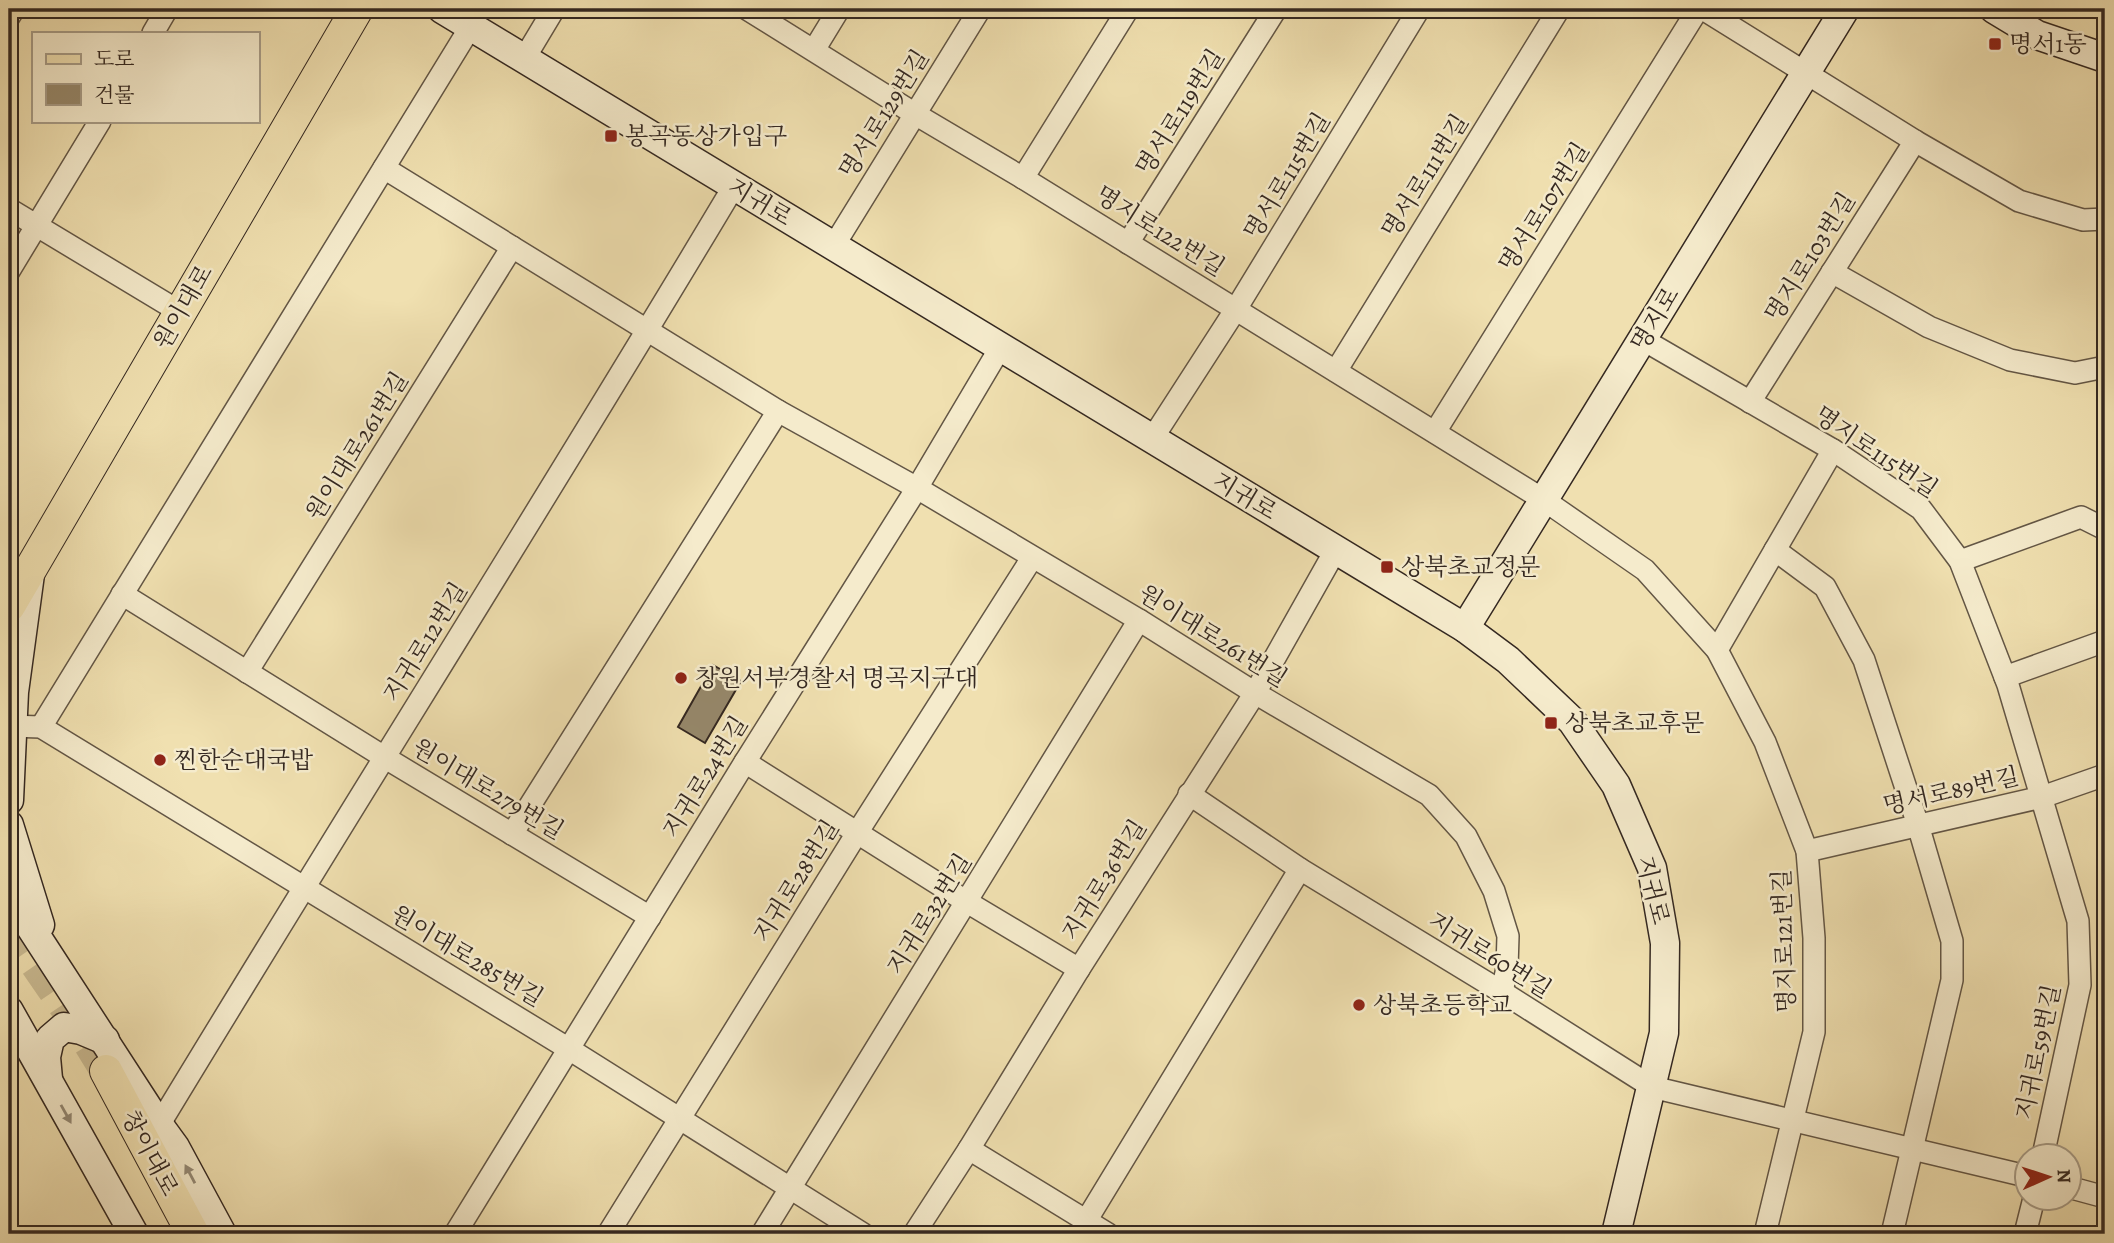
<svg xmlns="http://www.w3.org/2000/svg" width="2114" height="1243" font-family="Alegreya,'Noto Serif KR',serif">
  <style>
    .building { fill: #96886b; stroke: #342821; stroke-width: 2 }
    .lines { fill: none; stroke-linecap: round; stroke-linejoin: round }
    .primary-tunnel { stroke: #cabb93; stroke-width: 32; stroke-dasharray: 32 16; stroke-linecap: butt }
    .street-casing { stroke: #635645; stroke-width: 24 }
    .secondary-casing { stroke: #342821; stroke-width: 31 }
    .primary-casing { stroke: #342821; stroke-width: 34 }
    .street { stroke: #f5ebcc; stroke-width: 21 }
    .secondary { stroke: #f5ebcc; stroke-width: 28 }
    .primary { stroke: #f0e0b0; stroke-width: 32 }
    .oneway { fill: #948a76 }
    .poi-dot { fill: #8f2418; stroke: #f5ebcc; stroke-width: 2.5 }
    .labels { text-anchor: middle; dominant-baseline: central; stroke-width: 5; stroke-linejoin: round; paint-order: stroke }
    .poi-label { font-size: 24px; fill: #342821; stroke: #f5ebcc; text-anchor: start }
    .street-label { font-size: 24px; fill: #342821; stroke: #f5ebcc }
  </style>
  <rect width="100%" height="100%" fill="#f0e0b0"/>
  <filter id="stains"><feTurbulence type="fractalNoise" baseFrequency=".00286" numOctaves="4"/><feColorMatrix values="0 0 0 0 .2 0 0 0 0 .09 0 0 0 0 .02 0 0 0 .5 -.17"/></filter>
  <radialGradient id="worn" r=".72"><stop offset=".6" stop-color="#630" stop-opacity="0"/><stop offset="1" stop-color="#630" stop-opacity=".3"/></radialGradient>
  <polygon class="building" points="713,665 741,681 705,743 678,727"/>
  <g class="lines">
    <polyline class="primary-tunnel" points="9,925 81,1030 106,1071"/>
    <g class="street-casing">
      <g id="street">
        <polyline points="747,9 915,114 1023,178 1544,500 1645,570 1717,650 1765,742 1807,851 1814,938 1814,1032 1765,1234"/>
        <polyline points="1703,9 1915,141 2019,201 2083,220 2105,219"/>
        <polyline points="9,17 14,9"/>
        <polyline points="153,33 167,9"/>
        <polyline points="814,50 839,9"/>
        <polyline points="524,59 554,9"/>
        <polyline points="384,168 778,411 917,488 1139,620 1255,693 1429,795 1466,836 1494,891 1508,936 1507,968 1502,992"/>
        <polyline points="1023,178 1128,9"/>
        <polyline points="9,209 180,312"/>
        <polyline points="1128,243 1276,9"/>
        <polyline points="833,247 980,9"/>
        <polyline points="9,271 100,121"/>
        <polyline points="1832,272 1929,327 2010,360 2075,373 2105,367"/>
        <polyline points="1642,339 1833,450 1921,509 1960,561 2008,685 2078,921 2080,985 2043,1156"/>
        <polyline points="1336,371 1559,9"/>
        <polyline points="1750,402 1915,141"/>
        <polyline points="1435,432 1698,9"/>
        <polyline points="1152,439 1236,309 1419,9"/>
        <polyline points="1775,550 1833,450"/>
        <polyline points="1960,561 2081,517 2105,529"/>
        <polyline points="122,594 384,757 650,917"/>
        <polyline points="1717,650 1775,550 1825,587 1864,660 1918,825 1952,941 1952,980 1892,1234"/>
        <polyline points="247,672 512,247"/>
        <polyline points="2005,677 2105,641"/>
        <polyline points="9,726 41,727 569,1049 863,1234"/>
        <polyline points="41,727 471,26"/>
        <polyline points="745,762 967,902 1079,969"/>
        <polyline points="1189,794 1300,869 1502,992 1652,1087 2026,1176"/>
        <polyline points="512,834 778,411"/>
        <polyline points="1807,851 2042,797 2105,775"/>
        <path d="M159,1125C349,811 546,501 734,186"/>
        <polyline points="969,1149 1108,1234"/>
        <polyline points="2068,1187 2105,1197"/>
        <polyline points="1086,1221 1300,869"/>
        <polyline points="455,1234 745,762 917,488 1000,348"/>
        <polyline points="608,1234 857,833 1032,558"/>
        <polyline points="762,1234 1139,620"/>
        <polyline points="914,1234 969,1149 1079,969 1255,693 1335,551"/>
        <polyline points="2025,1234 2034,1198"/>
      </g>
    </g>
    <g class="secondary-casing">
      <g id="secondary">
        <polyline points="442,9 1465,628 1508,660 1572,721 1616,785 1652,868 1665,943 1664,1033 1616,1234"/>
        <polyline points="1994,9 2037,35 2105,58"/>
        <polyline points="1465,628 1845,9"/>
        <polyline points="9,800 14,692 30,574"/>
        <polyline points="9,825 40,925"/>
        <polyline points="9,894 159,1125 175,1147 222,1234"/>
        <polyline points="9,1011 134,1234"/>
        <polyline points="48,1079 46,1057 50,1039 64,1027 81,1030 105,1040"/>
      </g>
    </g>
    <g class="primary-casing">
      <g id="primary">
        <polyline points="9,606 357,9"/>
        <polyline points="106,1071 193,1234"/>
      </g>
    </g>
    <use href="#street" class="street"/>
    <use href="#secondary" class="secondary"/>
    <use href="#primary" class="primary"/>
  </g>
  <defs><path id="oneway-solid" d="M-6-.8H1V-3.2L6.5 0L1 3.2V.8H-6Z" transform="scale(1.75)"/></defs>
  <g class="oneway">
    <use href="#oneway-solid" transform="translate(66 1114) rotate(61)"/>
    <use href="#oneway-solid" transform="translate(190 1174) rotate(-118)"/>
  </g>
  <g class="poi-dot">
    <rect x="1988" y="37" width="14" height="14" rx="3.5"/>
    <rect x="604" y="129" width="14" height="14" rx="3.5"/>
    <rect x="1380" y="560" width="14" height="14" rx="3.5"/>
    <circle cx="681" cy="678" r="7"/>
    <rect x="1544" y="716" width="14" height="14" rx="3.5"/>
    <circle cx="160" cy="760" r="7"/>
    <circle cx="1359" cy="1005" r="7"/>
  </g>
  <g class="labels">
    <g class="poi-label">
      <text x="2009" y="44">명서1동</text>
      <text x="625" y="136">봉곡동상가입구</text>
      <text x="1401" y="567">상북초교정문</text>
      <text x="695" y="678">창원서부경찰서 명곡지구대</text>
      <text x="1565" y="723">상북초교후문</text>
      <text x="174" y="760">찐한순대국밥</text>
      <text x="1373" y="1005">상북초등학교</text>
    </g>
    <g class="street-label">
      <text transform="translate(1180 112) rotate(-58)">명서로119번길</text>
      <text transform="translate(884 114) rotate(-58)">명서로129번길</text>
      <text transform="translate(1287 176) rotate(-59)">명서로115번길</text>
      <text transform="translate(1425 176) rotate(-58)">명서로111번길</text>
      <text transform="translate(760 202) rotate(31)">지귀로</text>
      <text transform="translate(1544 207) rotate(-58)">명서로107번길</text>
      <text transform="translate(1160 231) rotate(32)">명지로122번길</text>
      <text transform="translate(1810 257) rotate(-58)">명지로103번길</text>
      <text transform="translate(183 307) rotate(-60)">원이대로</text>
      <text transform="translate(1655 319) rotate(-59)">명지로</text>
      <text transform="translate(357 446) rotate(-58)">원이대로261번길</text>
      <text transform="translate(1876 452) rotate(34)">명지로115번길</text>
      <text transform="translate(1245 496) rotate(31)">지귀로</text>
      <text transform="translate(1213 636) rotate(32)">원이대로261번길</text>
      <text transform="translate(425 642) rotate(-58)">지귀로12번길</text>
      <text transform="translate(705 777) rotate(-58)">지귀로24번길</text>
      <text transform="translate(488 789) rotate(31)">원이대로279번길</text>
      <text transform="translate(1951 791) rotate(-13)">명서로89번길</text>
      <text transform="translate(1104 880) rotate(-58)">지귀로36번길</text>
      <text transform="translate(796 881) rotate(-58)">지귀로28번길</text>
      <text transform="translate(1653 890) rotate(76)">지귀로</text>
      <text transform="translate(929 914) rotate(-58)">지귀로32번길</text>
      <text transform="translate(1784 941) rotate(-92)">명지로121번길</text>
      <text transform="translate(1490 955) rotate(32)">지귀로60번길</text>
      <text transform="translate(467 956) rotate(31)">원이대로285번길</text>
      <text transform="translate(2038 1052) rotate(-78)">지귀로59번길</text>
      <text transform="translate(150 1153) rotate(62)">창이대로</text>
    </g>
  </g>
  <rect width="2114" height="1243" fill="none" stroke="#f0e0b0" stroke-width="35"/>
  <rect x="10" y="10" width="2093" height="1222" fill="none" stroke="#342821" stroke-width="3.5"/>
  <rect x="18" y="18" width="2079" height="1208" fill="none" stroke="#342821" stroke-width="2"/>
  <rect x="32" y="32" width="228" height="91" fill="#f5ebcc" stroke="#a89d88" stroke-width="2"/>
  <rect x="46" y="54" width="35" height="10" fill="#f0e0b0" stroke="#a89d88" stroke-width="2"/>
  <text x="94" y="66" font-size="21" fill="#342821">도로</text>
  <rect x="46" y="84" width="35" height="21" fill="#96886b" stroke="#a89d88" stroke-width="2"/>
  <text x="94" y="102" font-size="21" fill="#342821">건물</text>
  <g transform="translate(2048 1177) rotate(87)"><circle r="33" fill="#f5ebcc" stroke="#a89d88" stroke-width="2"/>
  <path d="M0-5L12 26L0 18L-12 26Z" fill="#8f2418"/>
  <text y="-10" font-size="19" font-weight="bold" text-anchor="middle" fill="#342821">N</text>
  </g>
  <rect width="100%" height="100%" filter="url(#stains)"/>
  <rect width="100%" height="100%" fill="url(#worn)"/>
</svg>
